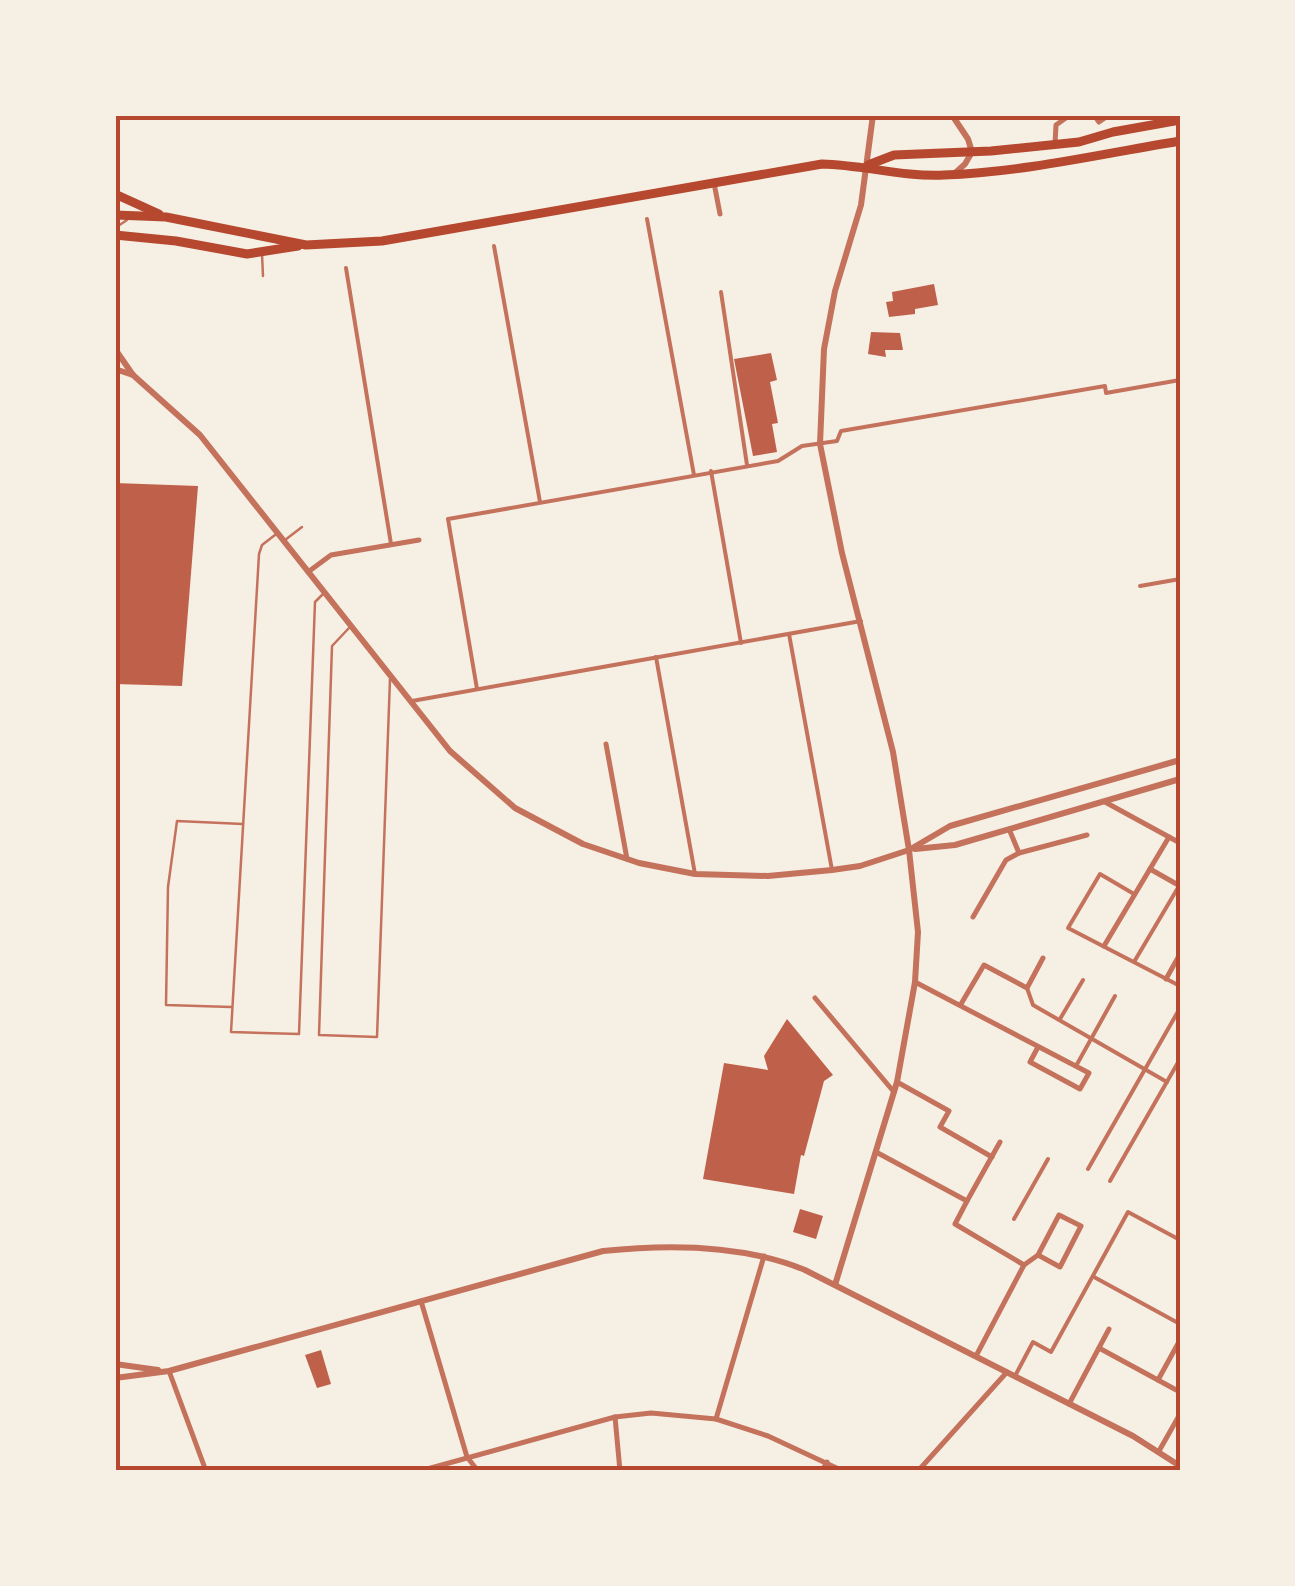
<svg xmlns="http://www.w3.org/2000/svg" width="1295" height="1586" font-family="'DejaVu Sans',sans-serif">
  <style>
    .building { fill: #bf614a }
    .lines { fill: none; stroke-linecap: round; stroke-linejoin: round }
    .service { stroke: #c5725c; stroke-width: 2.5 }
    .pedestrian { stroke: #c5725c; stroke-width: 4 }
    .minor { stroke: #c5725c; stroke-width: 5 }
    .tertiary { stroke: #c5725c; stroke-width: 6 }
    .primary { stroke: #b5482f; stroke-width: 9 }
    .neatline { fill: none; stroke: #b5482f; stroke-width: 4 }
  </style>
  <rect width="100%" height="100%" fill="#f6efe4"/>
  <g class="building">
    <polygon points="934,284 938,305 915,309 915,314 889,317 886,302 893,301 892,292"/>
    <polygon points="871,332 900,333 903,350 885,350 886,357 868,354"/>
    <polygon points="771,353 777,380 770,382 778,423 772,424 777,452 753,456 734,359"/>
    <polygon points="115,483 198,486 182,686 115,684"/>
    <polygon points="787,1019 833,1075 824,1081 804,1156 801,1155 794,1194 703,1179 724,1063 768,1070 764,1056"/>
    <polygon points="800,1209 823,1216 816,1239 793,1232"/>
    <polygon points="321,1350 331,1384 317,1388 305,1355"/>
  </g>
  <g class="lines">
    <g class="service">
      <polyline points="115,228 127,220"/>
      <polyline points="262,254 263,276"/>
      <polyline points="275,535 262,545 259,554 231,1032 299,1034 315,602 323,594"/>
      <polyline points="285,540 302,527"/>
      <polyline points="349,628 332,646 319,1035 377,1037 390,679"/>
      <polyline points="231,1007 166,1005 168,887 177,821 243,824"/>
    </g>
    <g class="pedestrian">
      <polyline points="647,219 694,475"/>
      <polyline points="494,246 540,502"/>
      <polyline points="346,268 391,544"/>
      <polyline points="721,292 747,465"/>
      <polyline points="711,471 741,643"/>
      <polyline points="1140,586 1180,579"/>
      <polyline points="789,634 832,870"/>
      <polyline points="656,657 695,874"/>
      <polyline points="477,689 448,519 778,461 802,446 837,441 841,431 1105,386 1106,393 1180,380"/>
      <polyline points="412,701 861,621"/>
      <polyline points="1134,894 1100,874 1068,928 1180,986"/>
      <polyline points="1134,962 1179,886"/>
      <polyline points="1027,988 1033,1005 1167,1082"/>
      <polyline points="1060,1019 1083,980"/>
      <polyline points="1076,1066 1115,996"/>
      <polyline points="1088,1169 1180,1008"/>
      <polyline points="1110,1181 1180,1059"/>
      <polyline points="1014,1219 1048,1159"/>
      <polyline points="1094,1277 1180,1324"/>
      <polyline points="1015,1376 1033,1342 1051,1352 1128,1212 1180,1240"/>
    </g>
    <g class="minor">
      <polyline points="1094,115 1099,122 1109,115"/>
      <polyline points="1055,144 1056,125 1070,115"/>
      <polyline points="714,183 720,214"/>
      <polyline points="308,572 331,555 419,540"/>
      <polyline points="606,744 627,859"/>
      <polyline points="1105,802 1180,843"/>
      <polyline points="1009,829 1019,853 1087,835"/>
      <polyline points="1150,869 1180,886"/>
      <polyline points="973,917 1006,860 1019,853"/>
      <polyline points="1104,946 1169,837"/>
      <polyline points="1166,979 1180,954"/>
      <polyline points="915,982 1089,1073 1080,1089 1030,1062 1038,1047"/>
      <polyline points="815,998 894,1092"/>
      <polyline points="961,1004 984,965 1027,988 1043,958"/>
      <polyline points="897,1082 949,1111 940,1127 992,1157"/>
      <polyline points="876,1152 967,1201 955,1224 1024,1265"/>
      <polyline points="967,1201 1000,1142"/>
      <polyline points="421,1301 467,1457 478,1471"/>
      <polyline points="1099,1348 1180,1392"/>
      <polyline points="976,1356 1024,1265 1038,1255 1059,1215 1081,1226 1060,1267 1038,1255"/>
      <polyline points="169,1371 206,1471"/>
      <polyline points="1158,1380 1180,1340"/>
      <polyline points="1069,1404 1109,1329"/>
      <polyline points="615,1417 620,1471"/>
      <polyline points="716,1419 764,1256"/>
      <polyline points="1159,1451 1180,1414"/>
      <polyline points="420,1471 615,1417 651,1413 716,1419 768,1436 843,1471"/>
      <polyline points="822,1471 827,1462"/>
      <polyline points="918,1471 1007,1372"/>
    </g>
    <g class="tertiary">
      <polyline points="952,115 968,139 972,152 965,164 954,174"/>
      <polyline points="115,349 133,375 200,435 450,751 515,808 583,844 639,863 695,874 768,876 832,870 860,866 909,850 950,826 1180,760"/>
      <polyline points="115,369 133,375"/>
      <polyline points="915,849 955,845 1180,779"/>
      <polyline points="835,1285 897,1082 915,982 918,932 909,850 893,752 842,553 820,444 824,349 835,291 861,205 873,115"/>
      <polyline points="115,1364 158,1370"/>
      <path d="M115,1378L169,1371L603,1251C669,1244 742,1244 805,1270L1133,1436L1180,1466"/>
    </g>
    <g class="primary">
      <polyline points="868,165 894,155 991,151 1079,142 1113,132 1180,120"/>
      <polyline points="115,194 159,214"/>
      <path d="M115,215L166,217L306,245L382,241L822,164C864,165 902,177 944,175C1024,172 1101,154 1180,141"/>
      <polyline points="115,235 176,241 247,254 298,246"/>
    </g>
  </g>
  <rect width="1295" height="1586" fill="none" stroke="#f6efe4" stroke-width="235"/>
  <rect x="118" y="118" width="1060" height="1350" class="neatline"/>
</svg>
